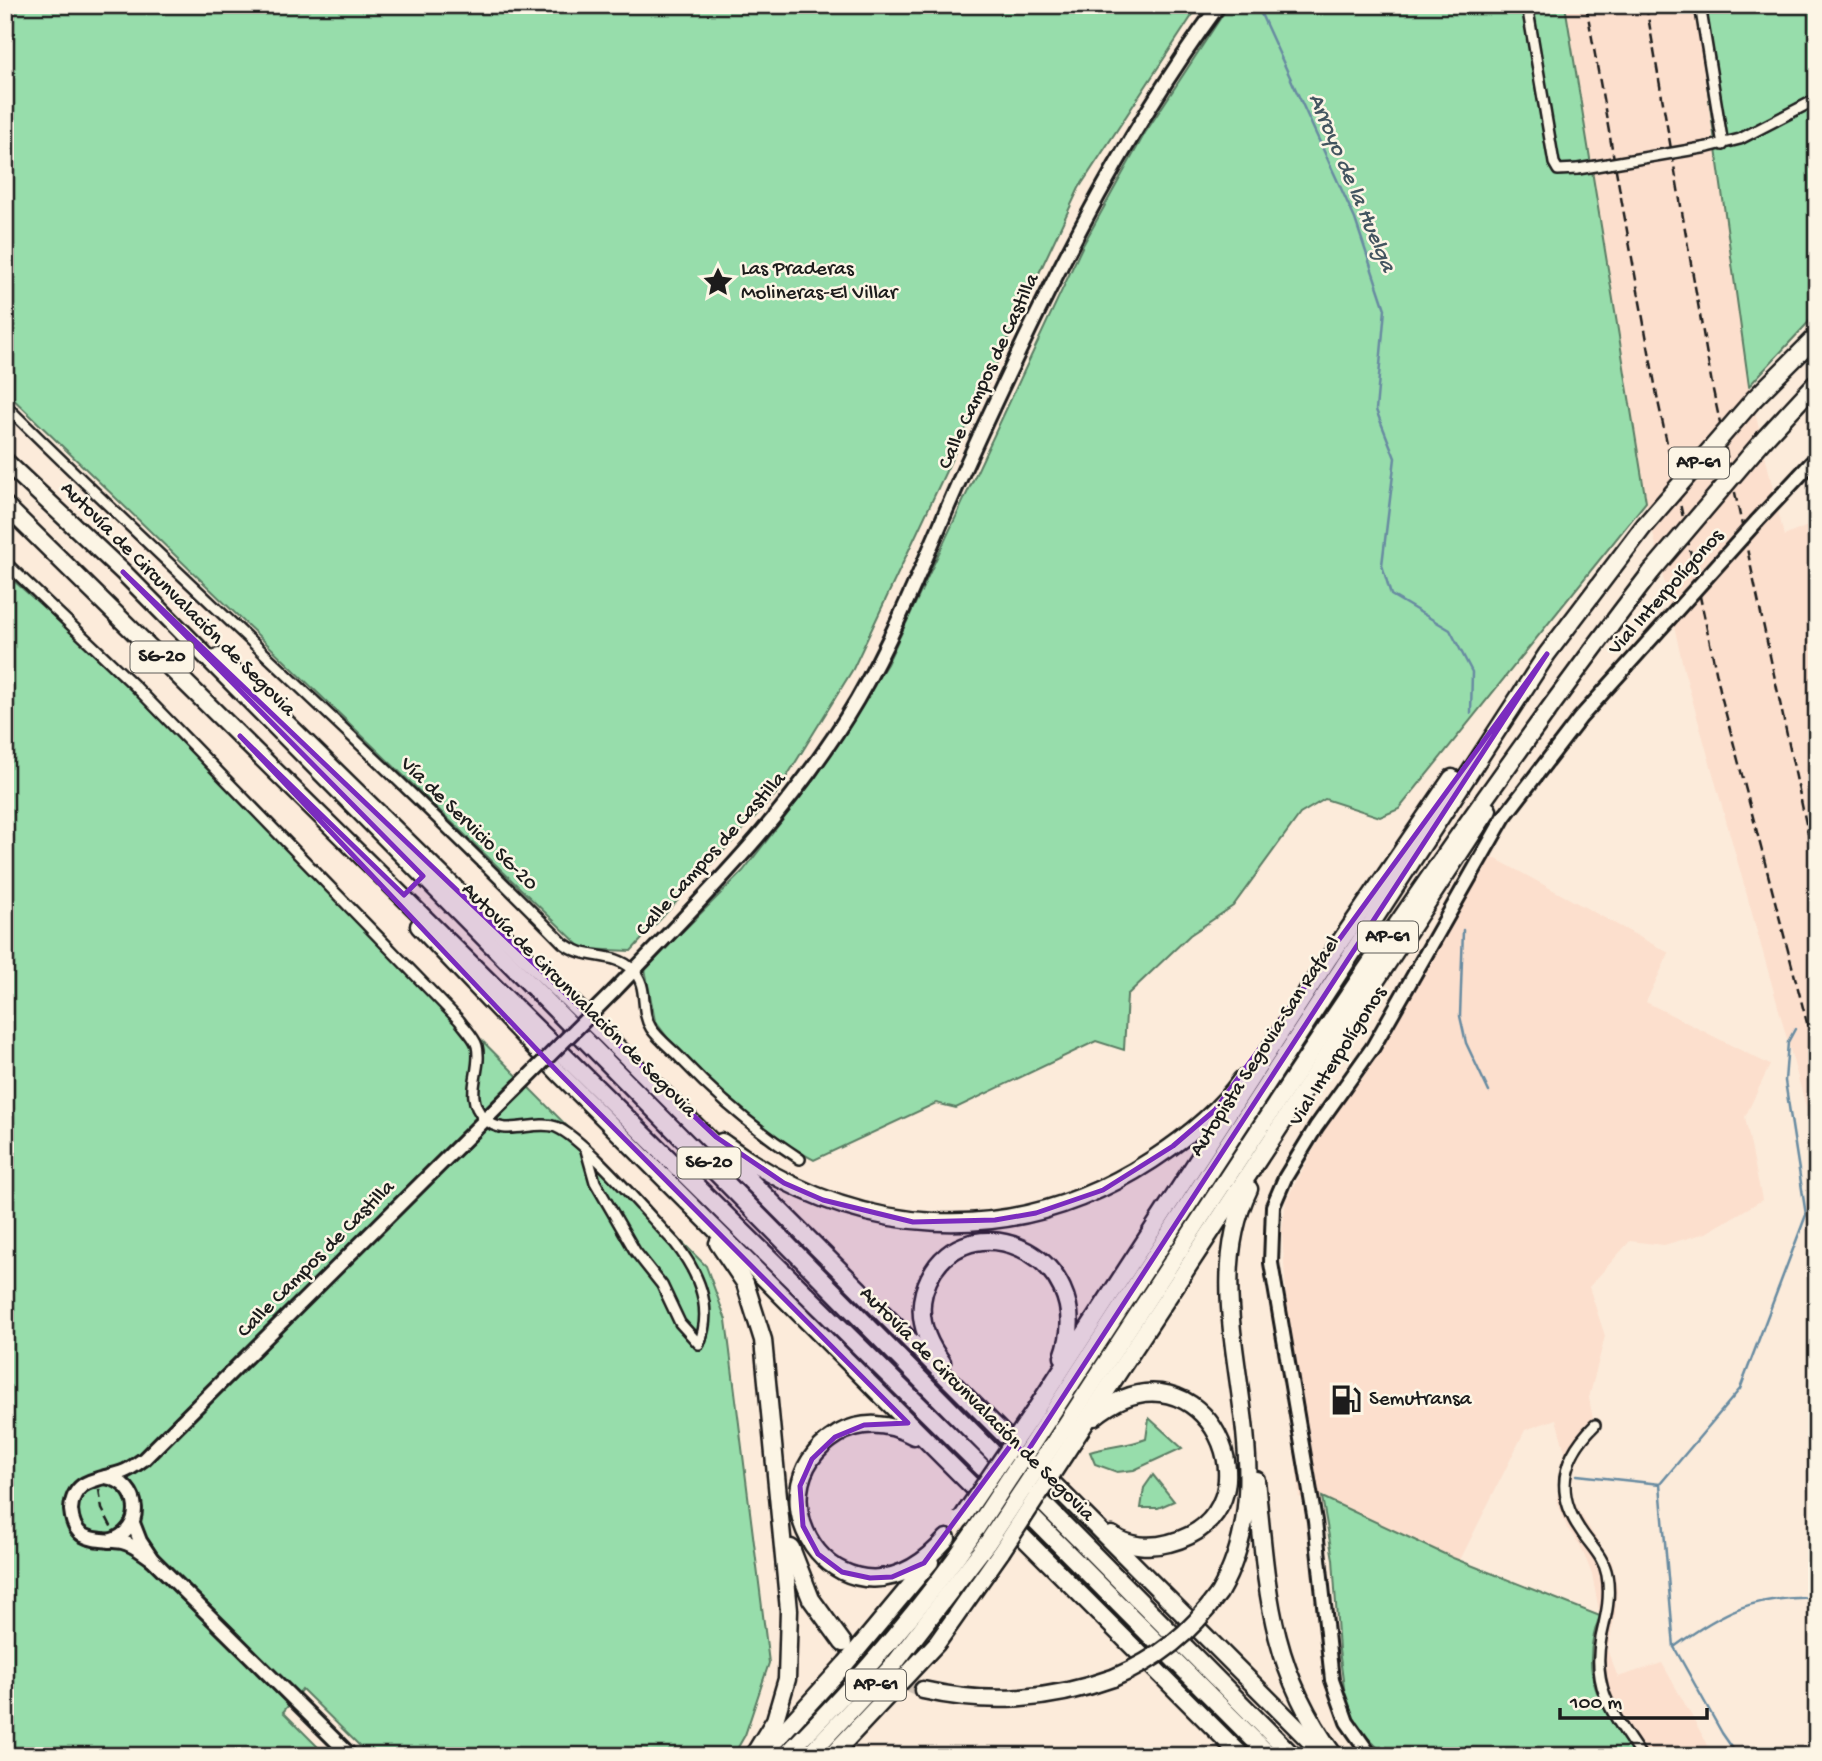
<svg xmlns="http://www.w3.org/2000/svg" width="1822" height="1761" font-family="'Gochi Hand',sans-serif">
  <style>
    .built { fill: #fcdfcd }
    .green { fill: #97ddab; stroke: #5a7c64; stroke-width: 2 }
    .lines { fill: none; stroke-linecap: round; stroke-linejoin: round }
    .stream { stroke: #688ba1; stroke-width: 2.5 }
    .motorway-tunnel { stroke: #cfc2b4; stroke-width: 16; stroke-dasharray: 16 8; stroke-linecap: butt }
    .minor-casing { stroke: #1c1c1c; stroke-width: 14 }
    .secondary-casing { stroke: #1c1c1c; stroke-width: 18 }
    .motorway-casing { stroke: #1c1c1c; stroke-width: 21 }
    .minor { stroke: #fcf5e5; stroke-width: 9 }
    .secondary { stroke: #fcf5e5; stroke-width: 12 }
    .motorway { stroke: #fcf5e5; stroke-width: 16 }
    .rail { stroke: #1c1c1c; stroke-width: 2.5; stroke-dasharray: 10 5; stroke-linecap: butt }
    .minor-bridge-casing { stroke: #1c1c1c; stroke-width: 14; stroke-linecap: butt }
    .secondary-bridge-casing { stroke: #1c1c1c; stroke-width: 18; stroke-linecap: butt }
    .motorway-bridge-casing { stroke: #1c1c1c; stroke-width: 21; stroke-linecap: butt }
    .minor-bridge { stroke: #fcf5e5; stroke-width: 9 }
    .secondary-bridge { stroke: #fcf5e5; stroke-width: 12 }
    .motorway-bridge { stroke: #fcf5e5; stroke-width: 16 }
    .marked { fill: #7b2cbf; fill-opacity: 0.2; stroke: #7b2cbf; stroke-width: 5; stroke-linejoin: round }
    .labels { text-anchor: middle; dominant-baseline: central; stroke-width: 5; stroke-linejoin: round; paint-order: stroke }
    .shield { fill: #fcf5e5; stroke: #5f5d58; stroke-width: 2 }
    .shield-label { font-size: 19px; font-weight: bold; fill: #1c1c1c }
    .poi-label { font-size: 21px; fill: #1c1c1c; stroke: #fcf5e5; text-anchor: start }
    .street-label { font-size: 21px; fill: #1c1c1c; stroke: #fcf5e5 }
    .water-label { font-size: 23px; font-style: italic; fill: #42545f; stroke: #fcf5e5 }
  </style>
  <rect width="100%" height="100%" fill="#fcebda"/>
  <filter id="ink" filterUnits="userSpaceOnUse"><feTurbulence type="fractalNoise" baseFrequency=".0143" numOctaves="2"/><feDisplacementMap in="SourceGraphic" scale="14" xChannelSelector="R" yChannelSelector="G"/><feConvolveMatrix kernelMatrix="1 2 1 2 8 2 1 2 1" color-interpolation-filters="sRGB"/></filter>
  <g filter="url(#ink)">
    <g class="built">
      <polygon points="1565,5 1696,5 1749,386 1784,536 1817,522 1817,1146 1684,670 1646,502"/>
      <polygon points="1478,849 1669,953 1646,1002 1770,1065 1745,1117 1762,1200 1706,1233 1664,1245 1630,1241 1589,1287 1605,1336 1589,1398 1596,1435 1582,1448 1572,1475 1572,1496 1579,1512 1612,1563 1617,1589 1615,1616 1607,1650 1618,1677 1662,1663 1714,1756 1634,1756 1607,1720 1595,1694 1591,1657 1593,1632 1600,1616 1592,1574 1580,1545 1567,1528 1557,1500 1565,1452 1556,1419 1525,1430 1460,1560 1299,1497 1282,1232 1286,1200"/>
    </g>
    <g class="green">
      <polygon points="5,5 1199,5 1079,188 853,669 776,794 631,951 583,949 5,391"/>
      <polygon points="1229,5 1565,5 1646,502 1399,809 1380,817 1325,799 1300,814 1233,906 1190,935 1127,995 1124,1050 1096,1041 956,1108 936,1103 814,1160 759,1130 673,1045 655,1021 645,969 743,871 816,777 887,664 1083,245 1145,133"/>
      <polygon points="1696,5 1817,5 1817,313 1749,386"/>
      <polygon points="5,573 112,668 706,1266 726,1320 769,1663 745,1735 733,1756 370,1756 302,1689 283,1712 327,1756 5,1756"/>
      <path d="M1149,1418L1182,1448L1134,1470L1117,1472L1095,1464L1090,1452C1109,1446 1127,1446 1146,1439Z"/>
      <polygon points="1153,1475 1174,1501 1158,1508 1141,1508 1144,1488"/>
      <path d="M1322,1497L1453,1558L1600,1616C1576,1675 1603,1709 1634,1756H1386L1359,1729L1346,1703L1339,1650L1333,1559Z"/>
    </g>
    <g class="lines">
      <g class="stream">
        <polyline points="1257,5 1355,219 1385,309 1376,410 1395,458 1382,565 1391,595 1450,630 1472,672 1471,713"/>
        <polyline points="1463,930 1460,1016 1466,1043 1489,1092"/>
        <polyline points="1577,1475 1660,1484"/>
        <path d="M1674,1647C1723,1611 1754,1595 1817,1598"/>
        <polyline points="1738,1756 1722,1733 1674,1647 1660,1484 1740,1389 1806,1215 1785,1081 1788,1042 1795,1029"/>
      </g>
      <polyline class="motorway-tunnel" points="845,1644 878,1670 923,1690"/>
      <g class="minor-casing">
        <g id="minor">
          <polyline points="1527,5 1554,163 1558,170 1578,169"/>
          <polyline points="1700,5 1723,145"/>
          <polyline points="1708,147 1740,139 1817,99"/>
          <path d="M5,405C189,587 382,759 563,943C586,961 613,951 632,969C650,986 639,1010 651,1028C659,1040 672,1049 681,1059C718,1098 755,1130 800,1159"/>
          <path d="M5,562L135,686L459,1020C464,1027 475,1038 477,1046C483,1071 462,1095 484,1118C503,1139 534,1119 556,1127C584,1138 650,1217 675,1243C698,1272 714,1307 699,1344L680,1323L662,1285L635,1251L595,1182L586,1150"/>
          <path d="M1595,1425C1561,1458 1554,1494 1583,1534C1592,1547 1604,1558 1607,1575C1611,1598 1606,1616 1601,1638C1591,1690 1615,1716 1641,1756"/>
        </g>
      </g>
      <g class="secondary-casing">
        <g id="secondary">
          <polyline points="1757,521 1817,457"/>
          <path d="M614,991C702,899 792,811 857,700C901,624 932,541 968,461C1040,303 1115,146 1219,5"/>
          <path d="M106,1477C142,1483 146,1531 109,1541"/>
          <polyline points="133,1523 140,1541 152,1559 351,1756"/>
          <path d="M152,1559C143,1553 133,1544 122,1542C97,1538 74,1545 71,1510C73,1476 101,1481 125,1471C132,1468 138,1463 144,1459L519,1086"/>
          <polyline points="1371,1756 1347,1722 1332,1680 1315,1521 1271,1263 1273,1206 1285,1178 1316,1127 1373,1047 1504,817 1580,718 1668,620"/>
        </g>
      </g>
      <g class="motorway-casing">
        <g id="motorway">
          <polyline points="1754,399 1817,336"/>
          <polyline points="1765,438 1817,382"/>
          <polyline points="5,461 123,572 1008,1468"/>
          <polyline points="5,505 998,1483"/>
          <polyline points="219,657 607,1037 1325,1756"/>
          <polyline points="419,926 558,1072 1242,1756"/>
          <path d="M722,1142C854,1240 1013,1251 1152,1160C1184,1139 1219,1112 1242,1079"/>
          <polyline points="718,1243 745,1283 763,1340 789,1610 787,1679 775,1720 753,1756"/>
          <path d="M942,1362C926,1341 917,1318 924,1292C954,1193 1102,1251 1063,1357"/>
          <polyline points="1034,1412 1329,958 1452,778"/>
          <path d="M1094,1417C1203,1327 1289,1513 1169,1543C1151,1548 1128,1547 1112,1535"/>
          <polyline points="1047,1421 1547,654 1644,526"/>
          <path d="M1061,1432C1251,1140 1440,848 1652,571"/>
          <path d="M914,1436C890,1423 863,1420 838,1434C738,1495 848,1652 947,1538"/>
          <polyline points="1074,1440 1488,810"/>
          <path d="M1256,1480C1267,1585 1268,1665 1333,1754"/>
          <polyline points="1029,1489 1293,1756"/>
          <polyline points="1019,1504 1270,1756"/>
          <polyline points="791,1548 811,1599 843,1643"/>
          <path d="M1219,1593C1295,1461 1188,1315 1249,1189"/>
          <path d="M923,1690C989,1705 1049,1701 1113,1678"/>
          <polyline points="763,1754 846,1663 930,1562"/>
          <path d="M785,1756C855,1685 920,1611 976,1529"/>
          <polyline points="808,1756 895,1663 988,1542"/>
          <polyline points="831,1756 937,1643 1001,1552"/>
        </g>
      </g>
      <use href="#minor" class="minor"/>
      <use href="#secondary" class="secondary"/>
      <use href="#motorway" class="motorway"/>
      <g class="rail">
        <polyline points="1586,5 1658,401 1722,699 1817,1061"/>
        <polyline points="1646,5 1713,390 1817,875"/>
        <polyline points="99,1489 102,1509 113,1530"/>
      </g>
      <g class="minor-bridge-casing">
        <polyline id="minor-bridge" points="1578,169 1708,147"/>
      </g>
      <g class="secondary-bridge-casing">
        <g id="secondary-bridge">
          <polyline points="1668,620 1757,521"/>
          <polyline points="519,1086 614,991"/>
        </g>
      </g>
      <g class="motorway-bridge-casing">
        <g id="motorway-bridge">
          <polyline points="1644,526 1754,399"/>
          <polyline points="1652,571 1765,438"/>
          <polyline points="962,1518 1034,1412"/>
          <polyline points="976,1529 1047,1421"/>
          <polyline points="988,1542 1061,1432"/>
          <polyline points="1001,1552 1074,1440"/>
          <path d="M1113,1678C1158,1659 1190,1634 1219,1593"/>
        </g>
      </g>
      <use href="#minor-bridge" class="minor-bridge"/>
      <use href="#secondary-bridge" class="secondary-bridge"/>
      <use href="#motorway-bridge" class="motorway-bridge"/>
    </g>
  </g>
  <path class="marked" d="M123,572L716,1137L784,1183L823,1200L913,1222L995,1220L1036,1213L1103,1190L1173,1146L1215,1110L1547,654L1025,1455L1013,1442L924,1563L892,1577L870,1578L842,1572L818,1554L803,1526L800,1486L812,1459L835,1437L864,1425L908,1423L558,1072L240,736L404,895L423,876Z"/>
  <defs>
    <g id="sight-bare" transform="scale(2.415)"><path d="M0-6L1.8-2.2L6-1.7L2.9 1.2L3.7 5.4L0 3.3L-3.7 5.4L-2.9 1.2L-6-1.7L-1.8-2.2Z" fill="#1c1c1c" stroke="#fcf5e5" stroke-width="2.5" paint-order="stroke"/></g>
    <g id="fuel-bare" transform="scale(2.415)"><path d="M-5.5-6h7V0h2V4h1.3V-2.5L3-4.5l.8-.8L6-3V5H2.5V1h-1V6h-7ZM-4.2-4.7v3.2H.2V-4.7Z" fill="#1c1c1c" stroke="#fcf5e5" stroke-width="2.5" paint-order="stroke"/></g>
  </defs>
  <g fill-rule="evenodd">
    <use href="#sight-bare" x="718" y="282"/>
    <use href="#fuel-bare" x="1346" y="1400"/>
  </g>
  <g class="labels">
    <g class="shield">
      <rect x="1669" y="447.5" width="60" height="31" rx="5"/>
      <rect x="130.5" y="641.5" width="63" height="31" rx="5"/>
      <rect x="1358" y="921.5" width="60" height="31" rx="5"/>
      <rect x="677.5" y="1147.5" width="63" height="31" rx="5"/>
      <rect x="846" y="1669.5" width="60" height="31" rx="5"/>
    </g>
    <g class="shield-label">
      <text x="1699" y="463">AP-61</text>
      <text x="162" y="657">SG-20</text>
      <text x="1388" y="937">AP-61</text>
      <text x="709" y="1163">SG-20</text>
      <text x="876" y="1685">AP-61</text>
    </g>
    <g class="poi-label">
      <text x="741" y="270">Las Praderas<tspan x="741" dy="24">Molineras-El Villar</tspan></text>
      <text x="1369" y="1400">Semutransa</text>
    </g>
    <g class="street-label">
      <text transform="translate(990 372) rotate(-65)">Calle Campos de Castilla</text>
      <text transform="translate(1667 593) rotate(-48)">Vial Interpolígonos</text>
      <text transform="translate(177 600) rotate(45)">Autovía de Circunvalación de Segovia</text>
      <text transform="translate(468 825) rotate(44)">Vía de Servicio SG-20</text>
      <text transform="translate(712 855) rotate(-48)">Calle Campos de Castilla</text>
      <text transform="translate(578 1001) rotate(45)">Autovía de Circunvalación de Segovia</text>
      <text transform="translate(1266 1047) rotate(-57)">Autopista Segovia-San Rafael</text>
      <text transform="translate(1339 1057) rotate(-57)">Vial Interpolígonos</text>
      <text transform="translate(317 1260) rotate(-45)">Calle Campos de Castilla</text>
      <text transform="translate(976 1405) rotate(45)">Autovía de Circunvalación de Segovia</text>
    </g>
    <g class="water-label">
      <text transform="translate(1351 183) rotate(67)">Arroyo de la Huelga</text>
    </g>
  </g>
  <rect width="1822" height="1761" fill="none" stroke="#fcf5e5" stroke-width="28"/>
  <rect x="14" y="14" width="1794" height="1733" fill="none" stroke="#1c1c1c" stroke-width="2.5" filter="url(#ink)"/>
  <path d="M1560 1708v10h147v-10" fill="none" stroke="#1c1c1c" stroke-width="3.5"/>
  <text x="1570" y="1708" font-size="21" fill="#1c1c1c" stroke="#fcf5e5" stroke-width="5" paint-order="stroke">100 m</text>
</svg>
